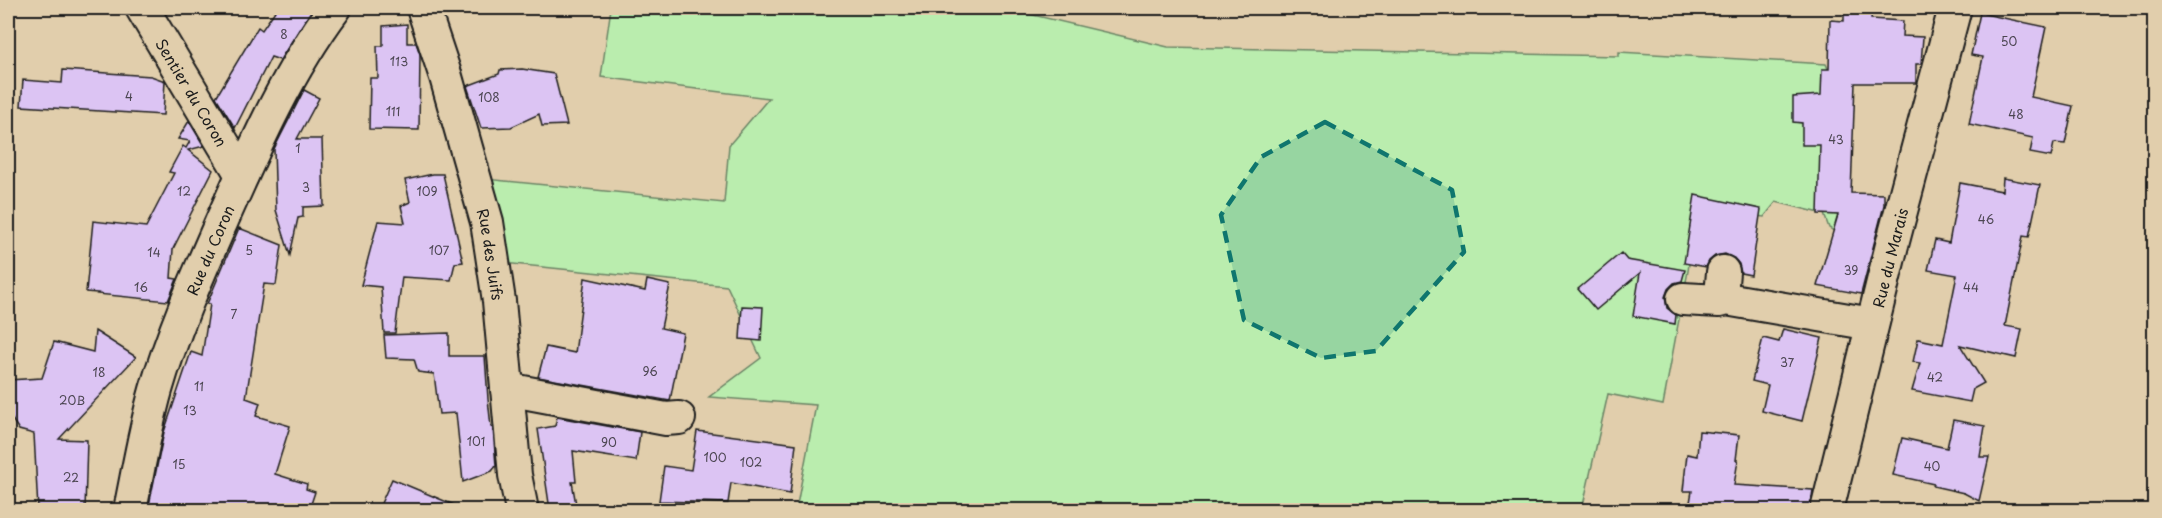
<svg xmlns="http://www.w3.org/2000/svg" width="2162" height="518" font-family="'Playpen Sans',sans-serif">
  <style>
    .green { fill: #baedae; stroke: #6b8465; stroke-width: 1.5 }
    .building { fill: #dcc4f3; stroke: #1c1c1c; stroke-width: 1.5 }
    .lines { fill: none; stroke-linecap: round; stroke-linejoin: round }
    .minor-casing { stroke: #1c1c1c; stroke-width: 36 }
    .minor { stroke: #e1ceac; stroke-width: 32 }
    .marked { fill: #0f766e; fill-opacity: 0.2; stroke: #0f766e; stroke-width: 4.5; stroke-dasharray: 12 8; stroke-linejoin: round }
    .labels { text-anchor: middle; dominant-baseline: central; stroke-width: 4.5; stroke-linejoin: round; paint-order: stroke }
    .number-label { font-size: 12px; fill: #4c4652 }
    .street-label { font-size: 15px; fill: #1c1c1c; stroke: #e1ceac }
  </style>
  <rect width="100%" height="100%" fill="#e1ceac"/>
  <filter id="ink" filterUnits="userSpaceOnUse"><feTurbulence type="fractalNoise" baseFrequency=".0167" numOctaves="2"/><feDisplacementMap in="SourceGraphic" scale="12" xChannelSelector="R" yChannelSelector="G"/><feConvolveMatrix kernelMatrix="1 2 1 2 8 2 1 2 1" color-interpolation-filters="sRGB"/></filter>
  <g filter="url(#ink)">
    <polygon class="green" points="611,8 1004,8 1168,47 1619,56 1619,52 1826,64 1828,69 1824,214 1882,215 1879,232 1874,235 1834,231 1829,228 1824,214 1776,202 1764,217 1697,208 1688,271 1663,405 1608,394 1582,510 796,510 816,405 709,397 761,358 727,286 494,262 476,178 724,203 729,145 769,98 601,77"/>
    <g class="building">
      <polygon points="277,8 313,8 280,60 271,57 235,128 216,97 258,27 262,30"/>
      <polygon points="1844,8 1872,8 1871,19 1903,21 1902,36 1923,37 1921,64 1916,64 1916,83 1855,83 1851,193 1884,194 1884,205 1861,294 1817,286 1838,215 1818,214 1820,145 1802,145 1802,123 1793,122 1793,97 1821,95 1822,69 1829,69 1830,20 1844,21"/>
      <polygon points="1980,13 2046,27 2031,97 2073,106 2065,144 2054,143 2051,157 2030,153 2033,138 1969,124 1983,57 1971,55"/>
      <polygon points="407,24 407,43 416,43 420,54 419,130 369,129 370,78 378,78 377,46 383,46 383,26"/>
      <polygon points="522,69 554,74 567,125 542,126 539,114 511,127 481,128 467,86 499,74 500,70"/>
      <polygon points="63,70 151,76 165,81 163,115 21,106 23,80 62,83"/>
      <polygon points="304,90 319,98 297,139 322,139 324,206 303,207 303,217 298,218 290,255 276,210 274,149"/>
      <polygon points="189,121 204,146 188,150 213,170 173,249 171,278 177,279 168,301 97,294 98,293 86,292 93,221 146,227 174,173 169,172 183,146 186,148 190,141 178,139"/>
      <polygon points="433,174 443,174 463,262 455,263 451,280 402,277 395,333 384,333 381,287 361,285 378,221 405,223 401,206 410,202 405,180"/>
      <polygon points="2003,178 2040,185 2029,237 2023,236 2005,326 2022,329 2016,358 1960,345 1984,383 1973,389 1970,402 1912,391 1920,363 1913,362 1918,339 1943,344 1957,275 1928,270 1935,240 1949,243 1960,183 2002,191"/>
      <polygon points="1695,195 1761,209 1751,275 1741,273 1739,264 1734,258 1725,254 1715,256 1709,261 1706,267 1684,263"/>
      <polygon points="239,228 282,245 276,285 264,284 246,398 260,403 256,416 290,426 275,474 307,484 306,489 315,492 309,510 148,510 164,432 191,352 202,356 210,304 207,304"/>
      <polygon points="1621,253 1627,260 1685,270 1682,281 1674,283 1668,289 1665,297 1667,308 1676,315 1675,324 1633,316 1640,273 1596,310 1578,289"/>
      <polygon points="585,278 645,291 647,280 670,285 661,328 683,333 670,401 538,377 546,347 575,353"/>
      <polygon points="742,306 763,307 761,341 740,339"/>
      <polygon points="1783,329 1822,338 1802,421 1762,411 1768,385 1752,381 1763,338 1779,342"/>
      <polygon points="95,331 136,357 59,439 87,440 85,510 38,510 34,434 19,430 8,413 8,380 42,378 54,342 93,352"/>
      <polygon points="449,333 449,356 485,356 488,399 491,427 493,428 496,466 492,471 463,482 456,413 439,414 434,374 418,372 414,359 386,358 384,335"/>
      <polygon points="557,417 640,432 636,461 573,451 576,482 572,482 577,510 550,510 538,429 555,426"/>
      <polygon points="1953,420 1985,426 1980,457 1989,457 1979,501 1964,493 1933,486 1934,484 1893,475 1902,438 1947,448"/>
      <polygon points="697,431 796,444 790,494 731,483 728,503 659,501 664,466 691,470"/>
      <polygon points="1699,431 1739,435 1736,460 1738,460 1734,485 1813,490 1810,510 1708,510 1689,508 1692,491 1683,491 1687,454 1697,456"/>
      <polygon points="392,479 466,510 378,510"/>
    </g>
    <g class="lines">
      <g class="minor-casing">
        <g id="minor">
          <path id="s1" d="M142,8L242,175"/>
          <path id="s2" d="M423,8L446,77L487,222L499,301L515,475L522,510"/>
          <polyline points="1723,272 1721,296 1726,299 1872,324"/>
          <polyline points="1683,299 1719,301 1726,299"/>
          <polyline points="507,389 666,419 679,418"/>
          <path id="s3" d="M130,510C138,471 145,429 156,390C173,331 199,273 224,216C256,144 288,71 335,8"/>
          <path id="s4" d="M1827,510L1892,245L1955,8"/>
        </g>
      </g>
      <use href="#minor" class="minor"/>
    </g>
  </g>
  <path class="marked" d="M1325,122L1452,190L1464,252L1376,351L1321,358L1244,320L1221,215L1261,157Z"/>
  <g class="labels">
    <g class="number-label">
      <text x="284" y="34">8</text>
      <text x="2009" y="41">50</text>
      <text x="399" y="61">113</text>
      <text x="129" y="96">4</text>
      <text x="489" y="97">108</text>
      <text x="393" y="111">111</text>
      <text x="2016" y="114">48</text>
      <text x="1836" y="139">43</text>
      <text x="298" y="148">1</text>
      <text x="306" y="187">3</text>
      <text x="184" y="191">12</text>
      <text x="427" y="191">109</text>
      <text x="1986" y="219">46</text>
      <text x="249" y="250">5</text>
      <text x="439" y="250">107</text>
      <text x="154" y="252">14</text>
      <text x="1851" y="270">39</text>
      <text x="141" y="287">16</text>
      <text x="1971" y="287">44</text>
      <text x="234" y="314">7</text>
      <text x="1787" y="362">37</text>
      <text x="650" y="371">96</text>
      <text x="99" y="372">18</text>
      <text x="1935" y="377">42</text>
      <text x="199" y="386">11</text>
      <text x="72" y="400">20B</text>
      <text x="190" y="410">13</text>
      <text x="476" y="441">101</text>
      <text x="609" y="442">90</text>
      <text x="715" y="457">100</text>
      <text x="751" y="462">102</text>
      <text x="179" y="464">15</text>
      <text x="1932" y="466">40</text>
      <text x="71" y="477">22</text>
    </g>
    <g class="street-label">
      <text stroke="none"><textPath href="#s1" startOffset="98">Sentier du Coron</textPath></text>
      <text stroke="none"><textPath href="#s3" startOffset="273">Rue du Coron</textPath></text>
      <text stroke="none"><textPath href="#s2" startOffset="256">Rue des Juifs</textPath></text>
      <text stroke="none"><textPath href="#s4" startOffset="260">Rue du Marais</textPath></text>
    </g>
  </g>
  <rect width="2162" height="518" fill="none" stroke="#e1ceac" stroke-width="30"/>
  <rect x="15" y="15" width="2132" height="488" fill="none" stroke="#1c1c1c" stroke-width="2" filter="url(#ink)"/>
</svg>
